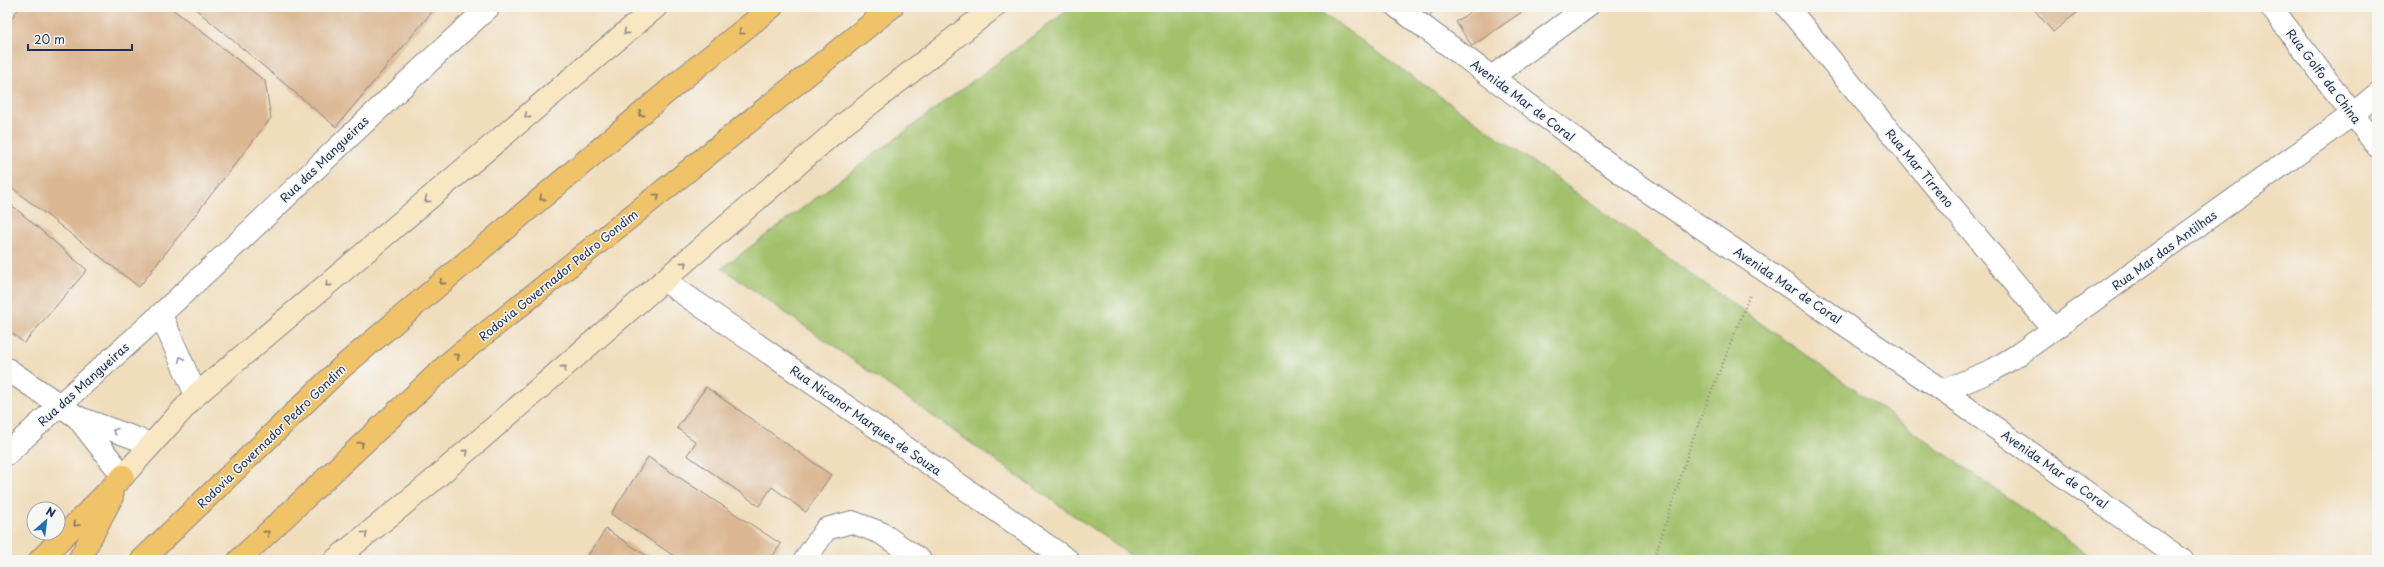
<svg xmlns="http://www.w3.org/2000/svg" width="2384" height="567" font-family="'Playpen Sans',sans-serif">
  <style>
    .green { fill: #a2c16a; stroke: #5e7864 }
    .building { fill: #dbb793 }
    .lines { fill: none; stroke-linecap: round; stroke-linejoin: round }
    .street-casing { stroke: #86868d; stroke-width: 24 }
    .secondary-casing { stroke: #86868d; stroke-width: 24 }
    .highway-casing { stroke: #86868d; stroke-width: 24 }
    .path { stroke: #86868d; stroke-width: 2.5; stroke-dasharray: 1 3; stroke-linecap: butt }
    .street { stroke: #fff; stroke-width: 22 }
    .secondary { stroke: #f9e7c3; stroke-width: 22 }
    .highway { stroke: #f1c369; stroke-width: 22 }
    .oneway { stroke: #8a8b90 }
    .oneway2 { stroke: #7b7263 }
    .oneway3 { stroke: #8d97ae }
    .labels { text-anchor: middle; dominant-baseline: central; stroke-width: 3; stroke-linejoin: round; paint-order: stroke }
    .street-label { font-size: 12px; fill: #1b2f5e; stroke: #f6f6f2 }
  </style>
  <rect width="100%" height="100%" fill="#f6f6f2"/>
  <filter id="ink" filterUnits="userSpaceOnUse"><feTurbulence type="fractalNoise" baseFrequency=".025" numOctaves="2"/><feDisplacementMap in="SourceGraphic" scale="8" xChannelSelector="R" yChannelSelector="G"/><feConvolveMatrix kernelMatrix="1 2 1 2 8 2 1 2 1" color-interpolation-filters="sRGB"/></filter>
  <filter id="wash" filterUnits="userSpaceOnUse"><feTurbulence type="fractalNoise" baseFrequency=".012" numOctaves="4" result="noise"/><feDisplacementMap in="SourceGraphic" scale="16" xChannelSelector="R" yChannelSelector="G"/><feGaussianBlur stdDeviation="0.9" result="paint"/><feColorMatrix in="noise" values="0 0 0 0 0 0 0 0 0 0 0 0 0 0 0 0 0 1.4 0 .05"/><feComposite in="paint" operator="in"/></filter>
  <g filter="url(#wash)">
    <rect width="100%" height="100%" fill="#f0ddbc"/>
    <polygon class="green" points="1072,7 1314,7 2095,560 1137,560 722,268"/>
    <g id="blocks">
      <g class="building">
        <polygon points="20,7 170,7 265,81 271,118 139,287 7,184 7,24"/>
        <polygon points="193,7 436,7 336,127"/>
        <polygon points="1417,7 1438,7 1427,18"/>
        <polygon points="1477,7 1529,7 1472,46 1456,22"/>
        <polygon points="2032,7 2084,7 2053,32"/>
        <polygon points="7,201 87,270 24,343 7,329"/>
        <polygon points="706,387 831,475 806,512 772,487 759,506 687,455 696,442 677,428"/>
        <polygon points="648,457 781,544 770,560 680,560 611,514"/>
        <polygon points="606,529 653,560 585,560"/>
      </g>
    </g>
  </g>
  <g filter="url(#ink)">
    <use href="#blocks" fill-opacity="0" stroke="#86868d" stroke-width="1"/>
    <g class="lines">
      <g class="street-casing">
        <g id="street">
          <polyline points="1397,7 1628,178 1943,391 2182,560"/>
          <polyline points="1787,7 2053,329"/>
          <polyline points="2271,7 2377,146"/>
          <polyline points="1492,77 1587,7"/>
          <polyline points="665,281 1068,560"/>
          <polyline points="161,315 196,395"/>
          <polyline points="7,369 77,417 151,444"/>
          <polyline points="1943,391 1993,370 2019,354 2353,114 2377,94"/>
          <polyline points="77,417 123,476"/>
          <path d="M7,454C57,406 110,361 161,314C272,213 377,107 489,7"/>
          <polyline points="805,560 826,529 852,522 881,533 920,560"/>
        </g>
      </g>
      <g class="secondary-casing">
        <g id="secondary">
          <polyline points="123,476 196,395 656,7"/>
          <polyline points="335,560 430,483 843,125 994,7"/>
        </g>
      </g>
      <g class="highway-casing">
        <g id="highway">
          <polyline points="40,560 123,476"/>
          <polyline points="79,560 112,497"/>
          <polyline points="142,560 341,368 687,75 772,7"/>
          <polyline points="239,560 451,361 892,7"/>
        </g>
      </g>
      <polyline class="path" points="1654,560 1693,438 1750,295"/>
      <use href="#street" class="street"/>
      <use href="#secondary" class="secondary"/>
      <use href="#highway" class="highway"/>
    </g>
    <defs><path id="oneway-chevron" d="M-2-3.5L2.5 0L-2 3.5" fill="none" stroke-width="1.6" stroke-linecap="round" stroke-linejoin="round"/></defs>
    <g class="oneway">
      <use href="#oneway-chevron" transform="translate(626 32) rotate(140)"/>
      <use href="#oneway-chevron" transform="translate(527 116) rotate(140)"/>
      <use href="#oneway-chevron" transform="translate(427 200) rotate(140)"/>
      <use href="#oneway-chevron" transform="translate(684 264) rotate(-41)"/>
      <use href="#oneway-chevron" transform="translate(328 284) rotate(140)"/>
      <use href="#oneway-chevron" transform="translate(564 368) rotate(-41)"/>
      <use href="#oneway-chevron" transform="translate(466 452) rotate(-41)"/>
      <use href="#oneway-chevron" transform="translate(365 534) rotate(-38)"/>
    </g>
    <g class="oneway2">
      <use href="#oneway-chevron" transform="translate(741 32) rotate(141)"/>
      <use href="#oneway-chevron" transform="translate(641 114) rotate(140)"/>
      <use href="#oneway-chevron" transform="translate(657 196) rotate(-39)"/>
      <use href="#oneway-chevron" transform="translate(542 198) rotate(140)"/>
      <use href="#oneway-chevron" transform="translate(442 282) rotate(140)"/>
      <use href="#oneway-chevron" transform="translate(457 356) rotate(-39)"/>
      <use href="#oneway-chevron" transform="translate(361 444) rotate(-43)"/>
      <use href="#oneway-chevron" transform="translate(76 524) rotate(135)"/>
      <use href="#oneway-chevron" transform="translate(267 533) rotate(-44)"/>
    </g>
    <g class="oneway3">
      <use href="#oneway-chevron" transform="translate(181 359) rotate(-114)"/>
      <use href="#oneway-chevron" transform="translate(115 431) rotate(-160)"/>
    </g>
  </g>
  <g class="labels">
    <g class="street-label">
      <text transform="translate(2324 76) rotate(53)">Rua Golfo da China</text>
      <text transform="translate(1523 100) rotate(37)">Avenida Mar de Coral</text>
      <text transform="translate(324 159) rotate(-44)">Rua das Mangueiras</text>
      <text transform="translate(1920 168) rotate(50)">Rua Mar Tirreno</text>
      <text transform="translate(2164 250) rotate(-36)">Rua Mar das Antilhas</text>
      <text transform="translate(558 275) rotate(-39)">Rodovia Governador Pedro Gondim</text>
      <text transform="translate(1788 285) rotate(34)">Avenida Mar de Coral</text>
      <text transform="translate(83 384) rotate(-42)">Rua das Mangueiras</text>
      <text transform="translate(866 420) rotate(35)">Rua Nicanor Marques de Souza</text>
      <text transform="translate(271 436) rotate(-44)">Rodovia Governador Pedro Gondim</text>
      <text transform="translate(2055 469) rotate(35)">Avenida Mar de Coral</text>
    </g>
  </g>
  <rect width="2384" height="567" fill="none" stroke="#f6f6f2" stroke-width="24"/>
  <g transform="translate(46 521) rotate(28)"><circle r="19" fill="#f6f6f2" stroke="#9ea6b7"/>
  <path d="M0-3L7 15L0 10L-7 15Z" fill="#1f6fb2"/>
  <text y="-6" font-size="11" font-weight="bold" text-anchor="middle" fill="#1b2f5e">N</text>
  </g>
  <path d="M28 44v6h104v-6" fill="none" stroke="#1b2f5e" stroke-width="2"/>
  <text x="34" y="44" font-size="12" fill="#1b2f5e" stroke="#f6f6f2" stroke-width="3" paint-order="stroke">20 m</text>
</svg>
